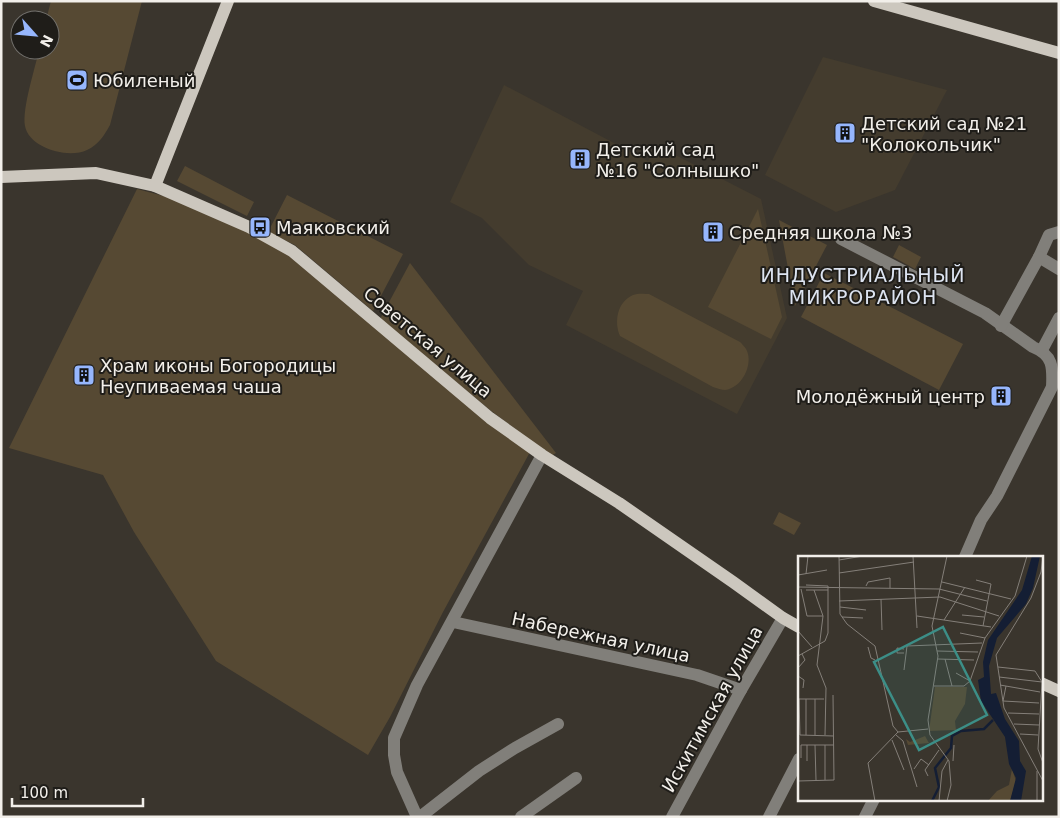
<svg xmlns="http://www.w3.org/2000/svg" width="1060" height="818" font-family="'DejaVu Sans',sans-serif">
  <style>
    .built { fill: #443c2e }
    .green { fill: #564933 }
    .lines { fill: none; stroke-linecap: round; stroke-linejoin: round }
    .minor { stroke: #817f7a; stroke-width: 12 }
    .major { stroke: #ccc7be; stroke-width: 12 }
    .labels { text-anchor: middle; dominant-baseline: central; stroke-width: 4; stroke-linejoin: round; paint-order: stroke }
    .poi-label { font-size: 18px; fill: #f2efea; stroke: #1f1d19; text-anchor: start }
    .street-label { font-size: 18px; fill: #f2efea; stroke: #1f1d19 }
    .neighbourhood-label { font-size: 19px; letter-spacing: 1px; fill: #dde4f1; stroke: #1f1d19 }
    .inset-river { fill: none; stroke: #141e34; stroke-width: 2.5 }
    .inset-road { fill: none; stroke: #847f79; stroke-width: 1 }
    .view { fill: #3c8e87; fill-opacity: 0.15; stroke: #3c8e87; stroke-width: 2.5 }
    .inset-edge { fill: none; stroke: #f2efea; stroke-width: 2.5 }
  </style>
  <rect width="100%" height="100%" fill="#3a352d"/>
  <g class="built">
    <polygon points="823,57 947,90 895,190 836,212 765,175"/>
    <polygon points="504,85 648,161 656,145 761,199 787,318 737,414 566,325 583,291 529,265 482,218 450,202"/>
  </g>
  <g class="green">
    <path d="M51,1H142L110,125C104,136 98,145 87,150C68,159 29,148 25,126C22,108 35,69 39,50H50V20H46Z"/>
    <polygon points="185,166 254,202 247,216 177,181"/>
    <polygon points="137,189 175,199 289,251 530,452 443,612 390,717 368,755 216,661 134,532 103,475 9,448"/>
    <polygon points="287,195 403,254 373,311 295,245 268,232"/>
    <polygon points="758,209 782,317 771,339 708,307"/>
    <polygon points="779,220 827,245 795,306"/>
    <polygon points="899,245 921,257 915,269 893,257"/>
    <polygon points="410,263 556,453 551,456 490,410 380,319"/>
    <polygon points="824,273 963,344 939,390 801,317"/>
    <path d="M649,294L740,342C742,344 746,348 747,351C753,365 742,388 725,390C722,390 717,388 713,387L620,336C614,322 617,302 633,295C638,293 645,294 649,294Z"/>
    <polygon points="779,512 801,523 794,535 773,524"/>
  </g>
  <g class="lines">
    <g class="minor">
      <path d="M841,239L985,313L1033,347C1053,355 1053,367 1052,387L997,496L981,520L965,557"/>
      <polyline points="1039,257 1049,235 1059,232"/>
      <polyline points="1001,326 1039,257 1059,269"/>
      <polyline points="1042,350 1059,318"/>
      <polyline points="453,622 697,675 741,690"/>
      <polyline points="417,817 397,772 394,755 394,738 417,685 542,455"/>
      <polyline points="420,817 479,771 515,748 558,724"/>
      <polyline points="521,817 576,778"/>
      <polyline points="672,817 741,690 783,618"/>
      <polyline points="769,817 799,759"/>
      <polyline points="865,817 874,799"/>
    </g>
    <g class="major">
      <polyline points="874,1 1059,53"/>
      <polyline points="1,177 96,173 155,186 249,227 292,251 490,418 542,455 619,503 733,582 783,618 799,627"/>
      <polyline points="155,186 228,1"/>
      <polyline points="1041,683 1059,691"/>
    </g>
  </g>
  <defs>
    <g id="stadium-square" transform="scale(1.125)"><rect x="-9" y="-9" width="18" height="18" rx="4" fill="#96b6fd" stroke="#1f1d19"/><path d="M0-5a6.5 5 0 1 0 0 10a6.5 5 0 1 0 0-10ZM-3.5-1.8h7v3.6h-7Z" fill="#111"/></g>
    <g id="building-square" transform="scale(1.125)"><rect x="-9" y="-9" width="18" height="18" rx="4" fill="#96b6fd" stroke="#1f1d19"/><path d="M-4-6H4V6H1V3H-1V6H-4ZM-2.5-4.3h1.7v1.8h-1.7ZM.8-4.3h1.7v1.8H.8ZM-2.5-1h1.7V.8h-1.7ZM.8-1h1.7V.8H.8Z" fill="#111"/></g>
    <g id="bus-square" transform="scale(1.125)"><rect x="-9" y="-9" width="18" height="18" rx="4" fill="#96b6fd" stroke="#1f1d19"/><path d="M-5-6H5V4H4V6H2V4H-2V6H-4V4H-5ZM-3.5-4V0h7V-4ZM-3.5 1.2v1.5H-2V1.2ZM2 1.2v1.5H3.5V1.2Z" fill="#111"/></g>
  </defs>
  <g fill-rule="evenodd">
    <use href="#stadium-square" x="77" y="80"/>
    <use href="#building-square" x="845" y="133"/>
    <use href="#building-square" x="580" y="159"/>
    <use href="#bus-square" x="260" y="227"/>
    <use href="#building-square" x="713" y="232"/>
    <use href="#building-square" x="84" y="375"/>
    <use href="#building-square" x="1001" y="396"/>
  </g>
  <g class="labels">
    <g class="poi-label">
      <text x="93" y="80">Юбиленый</text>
      <text x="861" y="123">Детский сад №21<tspan x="861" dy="21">"Колокольчик"</tspan></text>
      <text x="596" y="149">Детский сад<tspan x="596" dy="21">№16 "Солнышко"</tspan></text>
      <text x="276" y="227">Маяковский</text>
      <text x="729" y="232">Средняя школа №3</text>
      <text x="100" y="365">Храм иконы Богородицы<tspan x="100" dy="21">Неупиваемая чаша</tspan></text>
      <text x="985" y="396" text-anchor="end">Молодёжный центр</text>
    </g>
    <g class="street-label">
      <text transform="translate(428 342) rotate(40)">Советская улица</text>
      <text transform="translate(601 637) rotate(12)">Набережная улица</text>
      <text transform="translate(712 709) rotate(-61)">Искитимская улица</text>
    </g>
    <g class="neighbourhood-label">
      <text x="863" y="275">ИНДУСТРИАЛЬНЫЙ<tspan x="863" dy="22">МИКРОРАЙОН</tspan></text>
    </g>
  </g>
  <g transform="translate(798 556)">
    <rect width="245" height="245" fill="#3a352d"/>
    <path d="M137,131H169L167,148L157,165L158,174L131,175ZM127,180L131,187L110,189L108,183L112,186ZM214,213L218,225L212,245H190L199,235L211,229Z" fill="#564933"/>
    <path d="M234,0H242L235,32L228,48L199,82L191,110L193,138L198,137L207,163L221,185L222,205L228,215L223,245H212L218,222L211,208L207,181L183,145L180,124L186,121L185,106L190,84L224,34Z" fill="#141e34"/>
    <path class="inset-river" d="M134,245L141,231L137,212L153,192L154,180L163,175L186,173L195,164"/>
    <path class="inset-road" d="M41,0L42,58L49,68L77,90L95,170L100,176L130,173M115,0L119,72M149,0L134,70L140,100L130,164L132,179L151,205L153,229L149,245M245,0L243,16L233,42L198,99L206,152L245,225M41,4L65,0M41,17L116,6M8,18L10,0M0,19L29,14M178,24L193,28L185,70M144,26L213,43M68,30L70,26L92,22V32M0,31L141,33M3,33L9,60H25M141,33L189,45M8,34H30M16,34L25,60L19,109L28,132L27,179M83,43L84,74M41,45L142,41L201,60M42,51L68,54M164,59L186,61M119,60L193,71M44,61L65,62M146,64L167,31M0,75L14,91M162,77L187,82M70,91L73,102L77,104M139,95L180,96M106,97H99V92L106,93M4,98L7,104L0,112V120L6,124L5,132M0,100L27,85L30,77V30L8,29M140,103L176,104M147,103L154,130M200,111L237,115L244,126M106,114L109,90L184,87M158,117L172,125M201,121L244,126M244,126L240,193L245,207M202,129L242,136M136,130H166L172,125L187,82L217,40L229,0M208,130L205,145L241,147M0,143H26M1,143L2,179M8,143V179M17,143V179M210,157L241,158M216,168L241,169M222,178L240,179M2,179L36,180M98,179L105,185L119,231M94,184L106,214M9,189V205M17,189L18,224M27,189V224M3,202V189H36M155,205L156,189M116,213L123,203L131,209M130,220L127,214L141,194M0,225L36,224L35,139M77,245L70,207L100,176M141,245L144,215L150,204M239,245V215"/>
    <path class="view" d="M145,71L189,159L121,194L76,106Z"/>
    <rect width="245" height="245" class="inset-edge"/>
  </g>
  <rect width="1060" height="818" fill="none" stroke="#f2efea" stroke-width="5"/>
  <g transform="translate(35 35) rotate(117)"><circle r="24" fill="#1f1d19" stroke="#73716d"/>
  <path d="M0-4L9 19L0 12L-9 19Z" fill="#96b6fd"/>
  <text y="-8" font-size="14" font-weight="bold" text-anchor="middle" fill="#f2efea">N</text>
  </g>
  <path d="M12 798v8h131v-8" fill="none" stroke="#f2efea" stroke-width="2.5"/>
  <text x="20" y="798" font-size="15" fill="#f2efea" stroke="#1f1d19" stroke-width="4" paint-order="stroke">100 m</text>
</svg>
